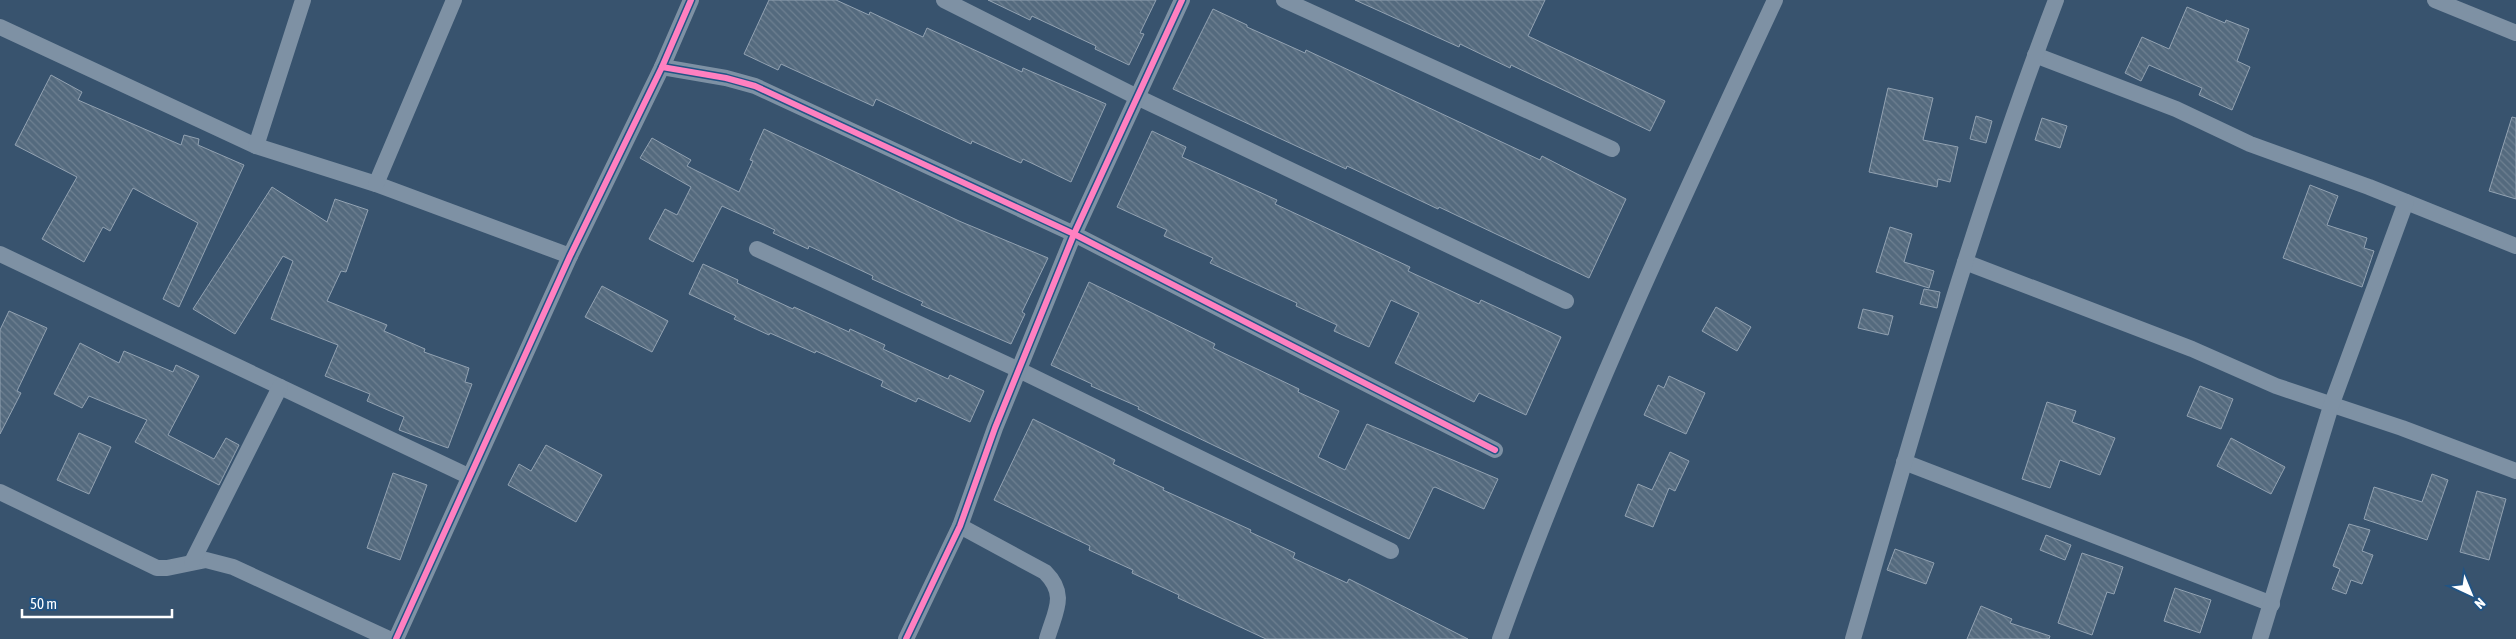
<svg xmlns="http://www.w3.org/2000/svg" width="2516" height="639" font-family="'Asap Condensed',sans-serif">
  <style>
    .building { fill: url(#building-back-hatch); stroke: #92a2b2 }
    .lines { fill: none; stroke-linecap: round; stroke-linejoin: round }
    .street { stroke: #7e91a4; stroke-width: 16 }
    .cycleway-casing { stroke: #225484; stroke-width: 9 }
    .cycleway { stroke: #ff80c0; stroke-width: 6 }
  </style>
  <defs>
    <pattern id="building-back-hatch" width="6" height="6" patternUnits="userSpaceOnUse" patternTransform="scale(1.25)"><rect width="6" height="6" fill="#546a7e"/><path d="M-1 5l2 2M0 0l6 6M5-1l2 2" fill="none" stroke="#6e8091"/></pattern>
  </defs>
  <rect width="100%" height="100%" fill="#38536e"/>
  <g class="building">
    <polygon points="769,0 836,0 869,15 870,12 923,37 927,28 1022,72 1023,68 1106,104 1071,182 1023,159 1021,163 972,141 971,144 876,99 873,106 781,64 778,70 744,54"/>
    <polygon points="988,0 1156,0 1140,33 1144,34 1129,65 1095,49 1096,46 1032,16 1030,20"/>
    <polygon points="1355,0 1545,0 1528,36 1665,101 1650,131 1511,65 1510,68 1460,44 1459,47"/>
    <polygon points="2187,7 2225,23 2226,20 2249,29 2237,61 2250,67 2232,110 2199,95 2202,88 2149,65 2141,81 2125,73 2142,37 2169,49"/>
    <polygon points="1213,9 1247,25 1247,27 1305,53 1306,50 1540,160 1542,156 1626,199 1589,278 1439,207 1438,209 1347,166 1346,169 1173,89"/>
    <polygon points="51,75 82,92 78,100 181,145 184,135 199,139 198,145 244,165 179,307 163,299 198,223 133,188 110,231 103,227 84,262 42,239 77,177 15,145"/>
    <polygon points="1888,88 1933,98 1923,140 1958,147 1950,182 1938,179 1937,187 1869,172"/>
    <polygon points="1976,116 1992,121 1986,143 1970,139"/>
    <polygon points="2512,117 2516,118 2516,199 2489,191"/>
    <polygon points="2042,118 2067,126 2060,148 2035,140"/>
    <polygon points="764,129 959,221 1048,258 1022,312 1025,314 1011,344 921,305 923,302 872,279 873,276 809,246 808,249 773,233 775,230 722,206 693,262 649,239 665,209 677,215 691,187 640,158 652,138 691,160 687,166 739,192 753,161 750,160"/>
    <polygon points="1152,131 1186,147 1182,157 1277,200 1275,204 1410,267 1408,271 1479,304 1481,300 1561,337 1526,415 1479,393 1474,402 1395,363 1419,313 1391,300 1369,347 1334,331 1337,325 1296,306 1297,303 1210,263 1213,258 1164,236 1167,230 1117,207"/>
    <polygon points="2310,185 2338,196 2327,225 2367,238 2364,248 2374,251 2362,287 2283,258"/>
    <polygon points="272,187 327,222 335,199 368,210 346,272 341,271 327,301 387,325 384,331 425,349 424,352 469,368 465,382 472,384 448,448 399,430 404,417 367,401 370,394 325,376 338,345 271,319 293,261 283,256 235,334 193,309"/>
    <polygon points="1890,227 1912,234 1904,262 1934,271 1929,288 1876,272"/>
    <polygon points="703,264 738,280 737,283 793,309 794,307 849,332 850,329 885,345 883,349 948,379 950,375 984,391 970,422 918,398 916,402 881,386 883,381 816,351 815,353 770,333 769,335 734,319 736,316 689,294"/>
    <polygon points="1089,282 1215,344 1213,348 1299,389 1298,392 1339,411 1318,457 1345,470 1367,424 1498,479 1484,509 1435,487 1433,488 1409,539 1138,409 1139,407 1091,386 1092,384 1051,365"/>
    <polygon points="602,286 668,321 652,352 585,317"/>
    <polygon points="1924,289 1940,292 1937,308 1920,304"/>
    <polygon points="1716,307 1751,327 1737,351 1702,331"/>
    <polygon points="1863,309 1893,316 1888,335 1858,328"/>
    <polygon points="9,311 47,328 17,391 21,393 0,434 0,330"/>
    <polygon points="80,343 119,363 124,351 173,372 176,365 199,376 168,435 214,459 226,438 239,445 219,485 135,442 147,420 89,396 82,408 54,394"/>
    <polygon points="1669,376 1705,393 1686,434 1644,415 1658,385 1664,388"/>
    <polygon points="2200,386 2233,399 2221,429 2187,416"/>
    <polygon points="2047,402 2076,411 2072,422 2115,438 2100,475 2060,460 2050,488 2022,479"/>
    <polygon points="1033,419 1115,460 1113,464 1164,488 1163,490 1251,530 1250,532 1295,553 1293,558 1347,583 1349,579 1468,639 1266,639 1178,598 1179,595 1132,573 1133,570 1089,550 1090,546 994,500"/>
    <polygon points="79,433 111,447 89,494 57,480"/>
    <polygon points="2231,438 2285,467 2271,494 2217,466"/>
    <polygon points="546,445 602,475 576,522 508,485 519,464 531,471"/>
    <polygon points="1670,452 1689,461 1675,491 1669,488 1653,527 1625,516 1638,484 1652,490"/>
    <polygon points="393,473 427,485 400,560 367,548"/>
    <polygon points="2432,474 2448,480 2427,540 2364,519 2374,487 2422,502"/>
    <polygon points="2477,491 2506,499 2489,560 2460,552"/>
    <polygon points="2349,524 2370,530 2362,551 2373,555 2362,584 2351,580 2346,594 2332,589 2340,569 2333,566"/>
    <polygon points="2046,535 2071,545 2065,560 2040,550"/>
    <polygon points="1895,549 1934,563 1926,584 1887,570"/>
    <polygon points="2082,553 2123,567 2114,594 2107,592 2092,635 2058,623"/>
    <polygon points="2175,588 2211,600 2200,633 2164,621"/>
    <polygon points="1981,606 2012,619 2010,623 2050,636 2049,639 1967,639"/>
  </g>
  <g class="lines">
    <g class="street">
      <polyline points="944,0 1137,97 1566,301"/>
      <polyline points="1284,0 1612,149"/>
      <polyline points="2435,0 2516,33"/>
      <polyline points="0,27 256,146 376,184 570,256"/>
      <polyline points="2035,55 2176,109 2250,144 2369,187 2516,246"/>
      <polyline points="662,67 726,78 755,86 1074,234 1495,450"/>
      <polyline points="256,146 303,0"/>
      <polyline points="376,184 454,0"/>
      <polyline points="757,249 1019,370 1391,551"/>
      <polyline points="0,254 468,476"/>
      <polyline points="1965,262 2192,349 2276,386 2402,428 2516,471"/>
      <polyline points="1904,462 2272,604"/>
      <polyline points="0,492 157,568 167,568 206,560 233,567 389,639"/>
      <path d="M960,526L1045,572C1068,595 1055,611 1047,639"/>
      <polyline points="192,562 280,387"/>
      <polyline points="396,639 570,256 662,67 691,0"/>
      <polyline points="906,639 960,526 995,428 1074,234 1182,0"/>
      <path d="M1500,639C1578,421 1677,210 1775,0"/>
      <path d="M1853,639C1915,424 1976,209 2056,0"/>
      <polyline points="2260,639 2331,406 2406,202"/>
    </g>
    <g class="cycleway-casing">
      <g id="cycleway">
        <polyline points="662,67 726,78 755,86 1074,234 1495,450"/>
        <polyline points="396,639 570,256 662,67 691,0"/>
        <polyline points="906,639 960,526 995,428 1074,234 1182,0"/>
      </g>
    </g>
    <use href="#cycleway" class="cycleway"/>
  </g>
  <g transform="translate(2471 594) rotate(136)" stroke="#225484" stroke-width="4" paint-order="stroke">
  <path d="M0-4L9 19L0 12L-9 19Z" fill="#ffffff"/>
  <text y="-8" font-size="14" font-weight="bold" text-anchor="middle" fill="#ffffff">N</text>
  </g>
  <path d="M22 609v8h150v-8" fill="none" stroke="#ffffff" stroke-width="2.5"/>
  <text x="30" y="609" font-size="15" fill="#ffffff" stroke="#225484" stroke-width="4" paint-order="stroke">50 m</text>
</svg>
